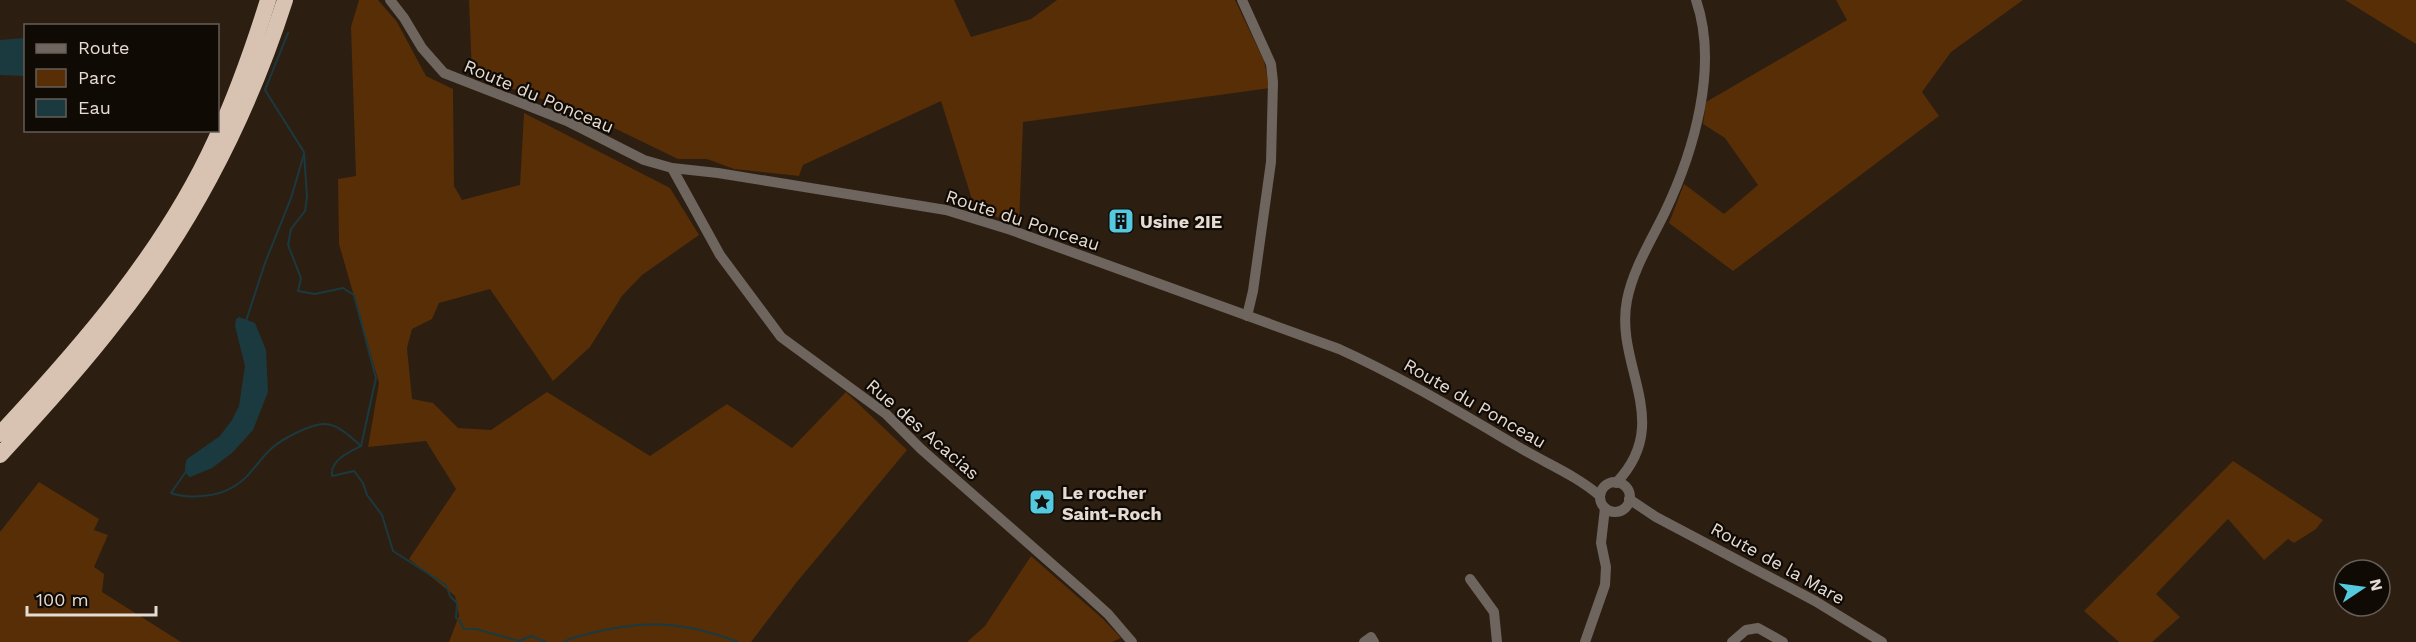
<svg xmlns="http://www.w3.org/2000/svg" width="2416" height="642" font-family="'Work Sans',sans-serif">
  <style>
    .green { fill: #572e06 }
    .water { fill: #1a3a40 }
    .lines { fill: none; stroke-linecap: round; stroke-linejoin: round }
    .stream { stroke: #1a3a40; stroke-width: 2 }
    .minor { stroke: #6d655e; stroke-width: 10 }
    .highway { stroke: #d8c3b3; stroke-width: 16 }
    .labels { text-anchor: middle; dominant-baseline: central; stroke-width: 4.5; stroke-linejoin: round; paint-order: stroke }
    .street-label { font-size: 18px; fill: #e5dbd3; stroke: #100a05 }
    .poi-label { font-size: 18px; font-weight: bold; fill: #e5dbd3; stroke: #100a05; text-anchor: start }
  </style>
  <rect width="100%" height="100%" fill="#2d1e12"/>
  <g class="green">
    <polygon points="359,0 378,0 397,22 426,76 453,89 454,186 462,200 520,185 524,113 670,188 699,235 642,275 622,296 590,347 553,381 490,289 439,303 432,319 412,329 407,348 412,399 433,403 458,428 491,430 547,392 650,456 727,404 792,448 846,392 907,450 796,583 751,642 449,642 459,616 455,596 409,559 456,489 426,441 368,447 379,383 339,244 338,179 356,176 351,27"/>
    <polygon points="469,0 954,0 971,37 1031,19 1057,0 1235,0 1264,61 1270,88 1023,122 1019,225 975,209 941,101 803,165 799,176 734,169 707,159 678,159 583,113 472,75"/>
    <polygon points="1836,0 2023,0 1951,52 1922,92 1939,116 1733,271 1669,223 1684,184 1724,214 1758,185 1725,138 1703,124 1706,102 1847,20"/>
    <polygon points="2345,0 2416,0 2416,44"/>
    <polygon points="2233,461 2323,520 2316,529 2294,543 2288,539 2264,560 2228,519 2156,594 2180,617 2152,642 2119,642 2084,611"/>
    <polygon points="39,482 99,519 94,530 108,535 94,567 104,574 102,592 181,642 0,642 0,532"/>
    <polygon points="1031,556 1103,619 1121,638 1112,642 967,642 985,626"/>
  </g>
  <g class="water">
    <polygon points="25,38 25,76 0,75 0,40"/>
    <path d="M239,317L255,323L266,350L268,392L253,430L232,453L212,468L190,477C183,473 185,465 187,459L220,436L232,420L239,406L245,366L235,326L236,319Z"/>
  </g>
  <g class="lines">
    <g class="stream">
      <path d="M288,33L265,90L304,152L307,197L305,211L291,229L288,245L301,278L298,291L315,294L343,288L354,295L376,378L361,446C349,452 330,460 332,476L354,471L363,483L367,495L382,515L393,551L446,585L450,596L457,603L456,618L460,621L464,629H476L519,641L531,636L546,642"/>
      <polyline points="246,321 265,263 291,198 304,154"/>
      <path d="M187,470L171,493C187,499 218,497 233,487C250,478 258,460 272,448C282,439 312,423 326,424C339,425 352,438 361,446"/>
      <path d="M564,642C572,637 582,636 591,633C645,619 686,622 738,642"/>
    </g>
    <g class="minor">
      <path d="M390,0L404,18L422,48L444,73L567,121L644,160L672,168L718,173L946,210L1011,230L1339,349C1401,377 1459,412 1517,446C1545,463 1576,475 1600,496"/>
      <polyline points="1242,0 1271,64 1273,82 1271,162 1253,291 1247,316"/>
      <polyline points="672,168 720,255 781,337 886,414 921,449 1086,594 1108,614 1132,642"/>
      <circle cx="1615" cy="497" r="15"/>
      <path d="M1616,483C1675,422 1614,366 1627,300C1633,269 1651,241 1665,212C1694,151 1719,66 1696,0"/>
      <polyline points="1629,499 1656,517 1815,601 1882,642"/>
      <polyline points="1470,579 1494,612 1497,642"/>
      <polyline points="1364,642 1371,637 1374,642"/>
      <polyline points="1585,642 1605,585 1606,567 1601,543 1605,508"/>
      <polyline points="1732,642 1746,630 1758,628 1783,642"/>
    </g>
    <g class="highway">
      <path d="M0,434C82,346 164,252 215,141C236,96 253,48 268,0"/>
      <path d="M0,455C40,412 80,368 116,321C191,226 248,115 285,0"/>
    </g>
  </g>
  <defs>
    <g id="building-square" transform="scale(1.35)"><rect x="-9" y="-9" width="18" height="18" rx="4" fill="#55cadf" stroke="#100a05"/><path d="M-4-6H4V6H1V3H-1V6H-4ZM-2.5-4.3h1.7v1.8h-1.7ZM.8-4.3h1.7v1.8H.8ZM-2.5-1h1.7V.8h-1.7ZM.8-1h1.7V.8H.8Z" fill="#111"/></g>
    <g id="sight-square" transform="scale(1.35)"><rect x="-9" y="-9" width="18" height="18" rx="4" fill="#55cadf" stroke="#100a05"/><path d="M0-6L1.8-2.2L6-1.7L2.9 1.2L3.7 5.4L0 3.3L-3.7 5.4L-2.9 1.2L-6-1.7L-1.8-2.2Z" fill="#111"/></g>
  </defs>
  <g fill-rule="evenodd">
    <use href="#building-square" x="1121" y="221"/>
    <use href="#sight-square" x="1042" y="502"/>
  </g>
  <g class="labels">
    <g class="street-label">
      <text transform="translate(539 96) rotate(23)">Route du Ponceau</text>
      <text transform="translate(1023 220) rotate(18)">Route du Ponceau</text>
      <text transform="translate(1475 403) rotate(30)">Route du Ponceau</text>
      <text transform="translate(923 429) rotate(41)">Rue des Acacias</text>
      <text transform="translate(1778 563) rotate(29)">Route de la Mare</text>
    </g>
    <g class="poi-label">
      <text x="1140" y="221">Usine 2IE</text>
      <text x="1062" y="492">Le rocher<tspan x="1062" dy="21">Saint-Roch</tspan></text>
    </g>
  </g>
  <rect x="24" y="24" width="195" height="108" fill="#100a05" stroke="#655e57" stroke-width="1.5"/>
  <rect x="36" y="44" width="30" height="9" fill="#6d655e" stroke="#655e57" stroke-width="1.5"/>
  <text x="78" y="54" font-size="18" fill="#e5dbd3">Route</text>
  <rect x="36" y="69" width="30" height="18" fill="#572e06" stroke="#655e57" stroke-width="1.5"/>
  <text x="78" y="84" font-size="18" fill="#e5dbd3">Parc</text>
  <rect x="36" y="99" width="30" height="18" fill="#1a3a40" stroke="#655e57" stroke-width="1.5"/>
  <text x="78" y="114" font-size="18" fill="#e5dbd3">Eau</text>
  <g transform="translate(2362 588) rotate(77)"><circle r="28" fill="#100a05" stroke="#655e57" stroke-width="1.5"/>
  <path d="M0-4.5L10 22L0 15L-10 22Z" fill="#55cadf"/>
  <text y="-9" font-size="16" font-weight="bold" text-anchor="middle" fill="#e5dbd3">N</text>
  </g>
  <path d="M27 606v9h129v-9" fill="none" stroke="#e5dbd3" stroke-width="3"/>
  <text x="36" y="606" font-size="18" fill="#e5dbd3" stroke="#100a05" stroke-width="4.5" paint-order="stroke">100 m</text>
</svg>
